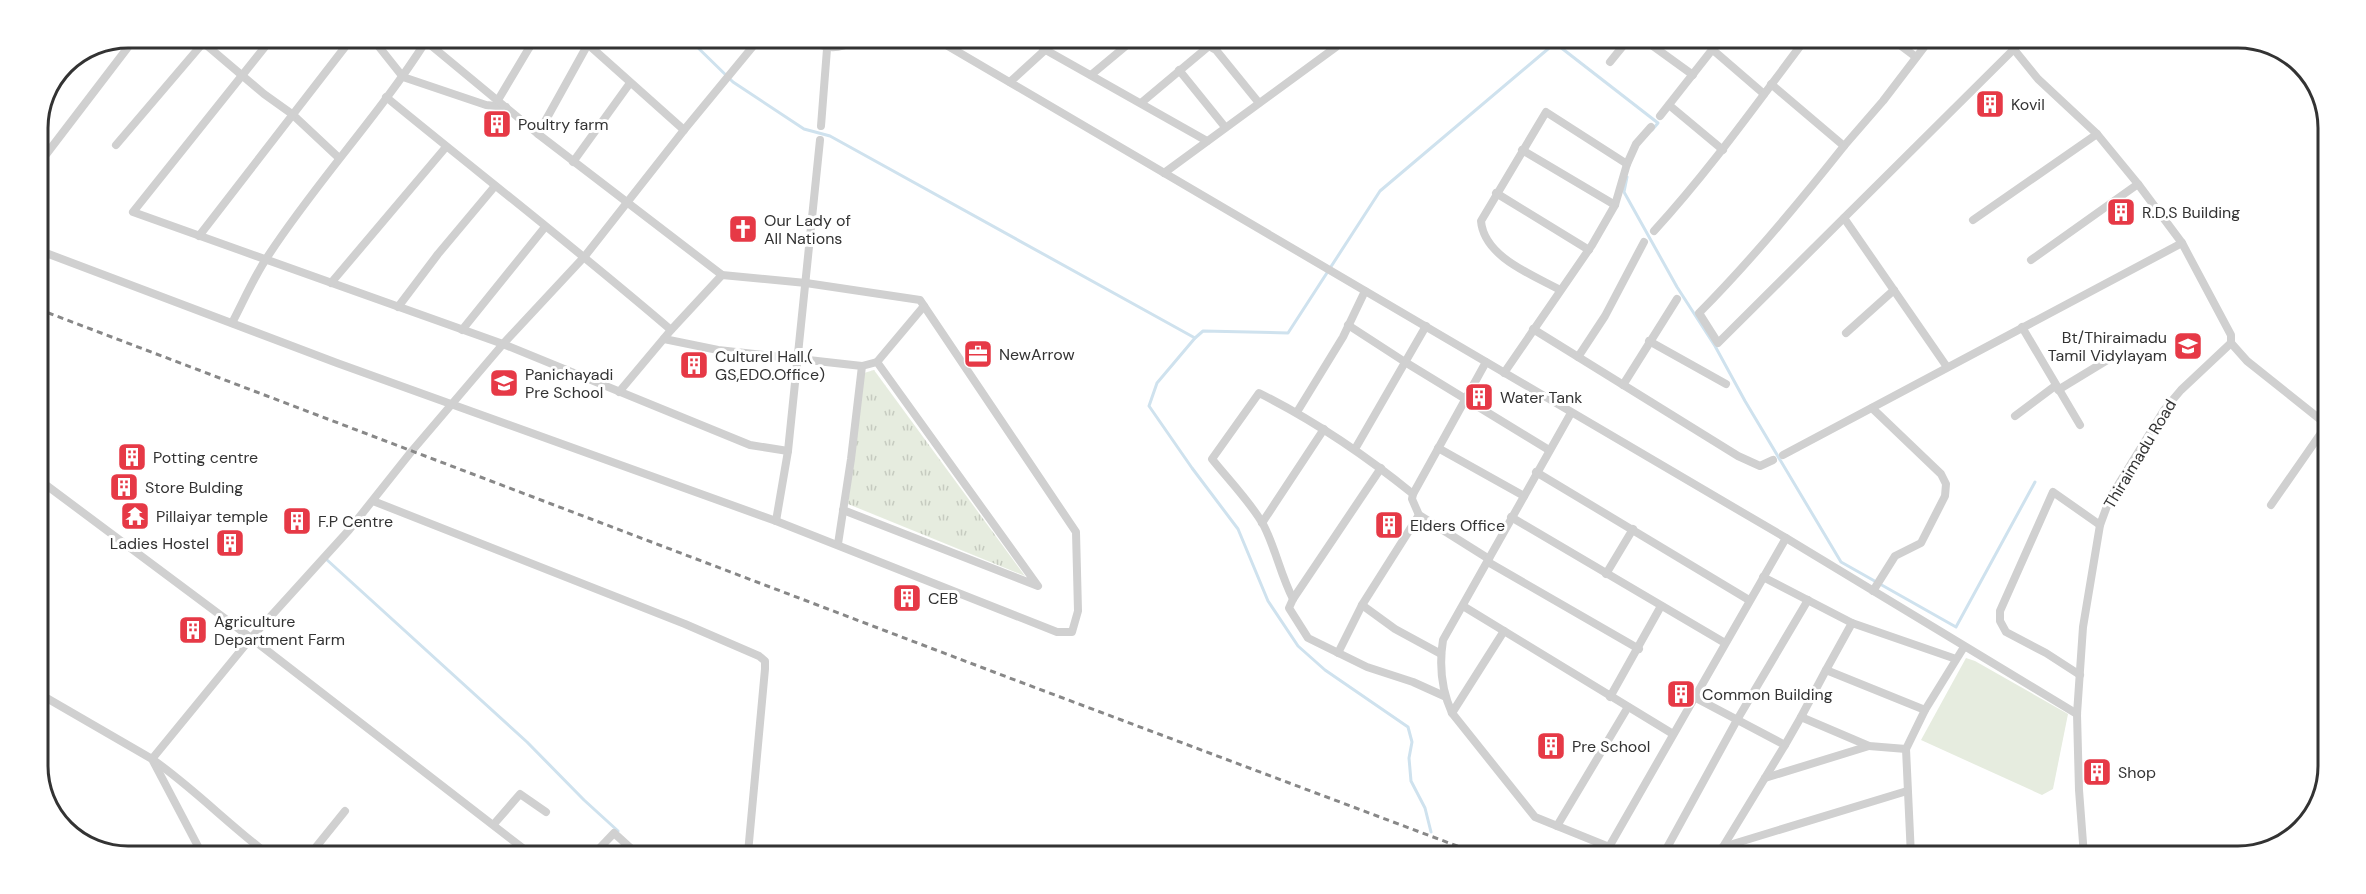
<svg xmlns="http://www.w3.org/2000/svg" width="2366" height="894" font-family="'DM Sans',sans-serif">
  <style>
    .park { fill: url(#park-tufts) }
    .garden { fill: #e6ecdf }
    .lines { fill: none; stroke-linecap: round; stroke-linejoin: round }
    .stream { stroke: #cfe2ee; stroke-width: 3 }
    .minor { stroke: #d0d0d0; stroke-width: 8 }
    .rail { stroke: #888; stroke-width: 3; stroke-dasharray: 6 4.5; stroke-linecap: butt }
    .labels { text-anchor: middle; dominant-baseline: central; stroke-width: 6; stroke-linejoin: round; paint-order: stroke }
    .poi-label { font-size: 16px; fill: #333; stroke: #fff; text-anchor: start }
    .street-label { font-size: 16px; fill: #333; stroke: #fff }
    .rim { fill: none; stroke: #333; stroke-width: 3 }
  </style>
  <defs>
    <pattern id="park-tufts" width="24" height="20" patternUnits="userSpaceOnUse" patternTransform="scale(1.5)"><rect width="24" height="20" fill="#e6ecdf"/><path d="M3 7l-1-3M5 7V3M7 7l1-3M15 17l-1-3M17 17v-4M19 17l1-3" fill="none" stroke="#c6cbc0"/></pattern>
  </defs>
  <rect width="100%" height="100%" fill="#fff"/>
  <polygon class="park" points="874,370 1025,576 848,504 864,373"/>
  <polygon class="garden" points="1966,658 1975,661 2068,714 2053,789 2042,795 1921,740"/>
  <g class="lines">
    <g class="stream">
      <polyline points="689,39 733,82 804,129 830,136 1195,338 1157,383 1149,406 1192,468 1238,529 1268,601 1298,646 1325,670 1408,727 1412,742 1409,758 1411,781 1425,808 1431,832"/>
      <polyline points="1555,43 1658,123 1652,130"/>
      <polyline points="1627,177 1624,192 1677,287 1715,346 1745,401 1841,562 1956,627 2035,482"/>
      <polyline points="1195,338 1203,331 1288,333 1380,191 1555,43 1554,41"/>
      <polyline points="326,559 527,742 584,800 618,831"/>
    </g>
    <g class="minor">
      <polyline points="198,38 264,94 292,114 339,158"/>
      <polyline points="272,38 133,212 503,344 750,445 788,451"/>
      <polyline points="372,38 403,77 486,105 506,107"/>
      <polyline points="519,38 529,48"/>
      <polyline points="582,39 684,130"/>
      <path d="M806,39C832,51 835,49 862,39"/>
      <polyline points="936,39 1786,538 2077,714"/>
      <polyline points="1036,40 1044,49 1207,141"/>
      <polyline points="1646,41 1693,75"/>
      <polyline points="1896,42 1916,57"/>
      <polyline points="2008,42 2038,79 2097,134 2138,184 2182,243 2231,335 2231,343 2181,390 2164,410 2110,498 2100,525 2083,627 2077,714 2079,790 2084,856"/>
      <polyline points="1713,50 1764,94"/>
      <polyline points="1610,62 1627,41"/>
      <polyline points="1179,70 1225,127"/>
      <polyline points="1091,75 1133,40"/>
      <polyline points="1010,82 1056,40"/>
      <polyline points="1771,84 1844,146 1883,101 1928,42"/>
      <path d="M386,97C481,175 578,250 671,330"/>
      <polyline points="498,100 535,38"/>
      <polyline points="1141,103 1209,46 1216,50 1259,103"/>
      <polyline points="1669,105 1723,150"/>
      <polyline points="1660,116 1719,41"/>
      <polyline points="821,126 827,49"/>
      <polyline points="538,134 588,44"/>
      <polyline points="116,145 203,43"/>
      <path d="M1844,146C1798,204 1751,261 1699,313L1718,343L2014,49"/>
      <polyline points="1522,150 1615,205"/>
      <polyline points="573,162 630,83"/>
      <polyline points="38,165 135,38"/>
      <polyline points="1164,173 1336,47 1342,40"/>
      <polyline points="1496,193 1589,250"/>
      <polyline points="1844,218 1947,367"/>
      <polyline points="1973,220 2097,134"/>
      <path d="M1654,231C1709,171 1755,106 1804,41"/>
      <polyline points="199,236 352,38"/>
      <polyline points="38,250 337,363 776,521 1057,632 1072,632 1078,611 1076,532 920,300 806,283 722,275 538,134 422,38"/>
      <polyline points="2031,260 2138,184"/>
      <polyline points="331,283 446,147"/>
      <path d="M1560,290C1533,275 1484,257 1481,221L1546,112L1627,164"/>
      <polyline points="398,307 438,254 495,186"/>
      <path d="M232,323C243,302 253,279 266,259C315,183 378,117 426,41"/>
      <polyline points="1348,325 1405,362 1549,450"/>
      <polyline points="2022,327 2080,425"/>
      <polyline points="1533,329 1738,456 1760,466 1773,460"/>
      <polyline points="462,330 545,227"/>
      <polyline points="1846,333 1894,290"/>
      <polyline points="664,339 718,350 862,366 877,362 1038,586 843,510"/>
      <polyline points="1649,341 1726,384"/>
      <polyline points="2231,343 2247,361 2326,424"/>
      <polyline points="1578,357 1605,316 1644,242"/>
      <polyline points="877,362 924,306"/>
      <polyline points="1486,362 1413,494 1412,499 1419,515 1489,559"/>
      <polyline points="1504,373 1592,245 1615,205 1627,164 1636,144 1651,127"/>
      <polyline points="1623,385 1677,299"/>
      <polyline points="2058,390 2109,359"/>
      <polyline points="619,392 671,330 722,275"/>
      <polyline points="1872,408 1941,474 1946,484 1945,496 1921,543 1895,556 1873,591"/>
      <polyline points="1297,412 1343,337 1365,291"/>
      <path d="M1571,413L1443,640C1439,665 1442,691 1452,713L1535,817L1629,855"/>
      <polyline points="2015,416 2055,386"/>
      <polyline points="1438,448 1524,496"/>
      <polyline points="1355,449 1426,326"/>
      <polyline points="1783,455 2182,243"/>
      <polyline points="1381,468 1293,599 1289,608 1308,638 1367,667 1413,682 1444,696"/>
      <polyline points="1536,472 1749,600"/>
      <path d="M38,479L251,638L152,759C192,787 226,822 265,852"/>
      <polyline points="373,501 685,624 759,656 765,661 765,669 748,853"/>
      <polyline points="2271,505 2326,426"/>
      <polyline points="1511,517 1725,643"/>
      <polyline points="776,521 788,451 820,140"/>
      <polyline points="1262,523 1324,429"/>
      <polyline points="838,544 851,459 862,366"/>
      <polyline points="1488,562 1639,649"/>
      <polyline points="1606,574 1633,529"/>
      <polyline points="1763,577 1852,623 1956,659"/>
      <path d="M1293,599C1281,576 1276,550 1264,526C1253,505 1227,478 1212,459L1259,393C1315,421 1365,455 1413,494"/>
      <polyline points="1362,605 1395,629 1441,654"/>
      <polyline points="1463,606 1673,734"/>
      <polyline points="1338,653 1362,605 1419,515"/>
      <polyline points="1826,670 1852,623"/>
      <polyline points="2080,675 2046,653 2006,632 2000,621 2000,611 2053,492 2100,525"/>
      <polyline points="38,693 152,759 201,852"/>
      <polyline points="1610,697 1661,606"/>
      <polyline points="1694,697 1785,745 1718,855"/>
      <polyline points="1452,713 1504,631"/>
      <polyline points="1801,717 1826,670 1925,710"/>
      <polyline points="1785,745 1801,717 1869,746 1906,749"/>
      <polyline points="1765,778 1869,746"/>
      <polyline points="494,824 520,794 546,812"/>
      <polyline points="1557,826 1628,707"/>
      <polyline points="1609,847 1786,538"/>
      <polyline points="1723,847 1907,791"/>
      <polyline points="312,852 345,811"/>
      <polyline points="529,853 251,638 349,530 411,452 503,344 585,256 684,130 759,39"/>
      <polyline points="595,853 614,833 636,853"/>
      <polyline points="648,853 653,850"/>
      <polyline points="1663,855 1737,720 1808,600"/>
      <polyline points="1898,856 1910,850"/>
      <polyline points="1911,856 1906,749 1925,710 1964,647"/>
    </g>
    <polyline class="rail" points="38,309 1007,677 1481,855"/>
  </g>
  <defs>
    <g id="building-square" transform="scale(1.5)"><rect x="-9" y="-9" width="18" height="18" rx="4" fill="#e63946" stroke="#fff"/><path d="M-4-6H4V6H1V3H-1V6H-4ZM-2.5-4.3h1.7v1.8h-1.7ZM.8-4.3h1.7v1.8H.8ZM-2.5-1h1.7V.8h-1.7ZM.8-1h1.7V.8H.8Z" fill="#fff"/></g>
    <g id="church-square" transform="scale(1.5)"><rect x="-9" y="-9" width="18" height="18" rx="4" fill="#e63946" stroke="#fff"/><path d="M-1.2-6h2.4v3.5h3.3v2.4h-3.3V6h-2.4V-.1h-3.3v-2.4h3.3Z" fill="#fff"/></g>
    <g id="school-square" transform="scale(1.5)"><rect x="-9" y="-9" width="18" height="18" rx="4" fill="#e63946" stroke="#fff"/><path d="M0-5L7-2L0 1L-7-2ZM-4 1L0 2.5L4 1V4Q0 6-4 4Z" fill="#fff"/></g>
    <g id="office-square" transform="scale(1.5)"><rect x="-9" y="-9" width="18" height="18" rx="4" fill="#e63946" stroke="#fff"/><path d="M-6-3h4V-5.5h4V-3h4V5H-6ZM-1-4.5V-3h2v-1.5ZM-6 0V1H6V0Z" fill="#fff"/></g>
    <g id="temple-square" transform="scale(1.5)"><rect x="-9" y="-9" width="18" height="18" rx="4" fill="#e63946" stroke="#fff"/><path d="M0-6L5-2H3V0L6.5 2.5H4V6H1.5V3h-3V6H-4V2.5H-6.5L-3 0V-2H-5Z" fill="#fff"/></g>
  </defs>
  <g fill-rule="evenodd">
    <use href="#building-square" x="1990" y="104"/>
    <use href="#building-square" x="497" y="124"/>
    <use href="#building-square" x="2121" y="212"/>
    <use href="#church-square" x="743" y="229"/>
    <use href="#school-square" x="2188" y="346"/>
    <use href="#office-square" x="978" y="354"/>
    <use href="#building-square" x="694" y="365"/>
    <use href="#school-square" x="504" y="383"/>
    <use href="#building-square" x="1479" y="397"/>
    <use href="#building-square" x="132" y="457"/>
    <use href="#building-square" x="124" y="487"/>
    <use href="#temple-square" x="135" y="516"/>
    <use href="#building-square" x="297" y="521"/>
    <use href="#building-square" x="1389" y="525"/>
    <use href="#building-square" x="230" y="543"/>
    <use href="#building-square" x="907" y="598"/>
    <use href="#building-square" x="193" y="630"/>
    <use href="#building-square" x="1681" y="694"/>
    <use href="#building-square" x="1551" y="746"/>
    <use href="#building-square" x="2097" y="772"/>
  </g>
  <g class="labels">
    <g class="poi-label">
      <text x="2011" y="104">Kovil</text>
      <text x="518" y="124">Poultry farm</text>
      <text x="2142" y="212">R.D.S Building</text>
      <text x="764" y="220">Our Lady of<tspan x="764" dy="18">All Nations</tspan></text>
      <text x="2167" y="337" text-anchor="end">Bt/Thiraimadu<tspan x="2167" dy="18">Tamil Vidylayam</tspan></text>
      <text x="999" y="354">NewArrow</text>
      <text x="715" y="356">Culturel Hall.(<tspan x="715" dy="18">GS,EDO.Office)</tspan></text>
      <text x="525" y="374">Panichayadi<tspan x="525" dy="18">Pre School</tspan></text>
      <text x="1500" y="397">Water Tank</text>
      <text x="153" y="457">Potting centre</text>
      <text x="145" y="487">Store Bulding</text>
      <text x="156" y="516">Pillaiyar temple</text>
      <text x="318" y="521">F.P Centre</text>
      <text x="1410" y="525">Elders Office</text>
      <text x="209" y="543" text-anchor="end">Ladies Hostel</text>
      <text x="928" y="598">CEB</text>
      <text x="214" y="621">Agriculture<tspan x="214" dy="18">Department Farm</tspan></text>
      <text x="1702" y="694">Common Building</text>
      <text x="1572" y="746">Pre School</text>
      <text x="2118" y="772">Shop</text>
    </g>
    <g class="street-label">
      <text transform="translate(2140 454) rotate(-59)">Thiraimadu Road</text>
    </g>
  </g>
  <path d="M0 0H2366V894H0ZM128 48H2238A80 80 0 0 1 2318 128V766A80 80 0 0 1 2238 846H128A80 80 0 0 1 48 766V128A80 80 0 0 1 128 48Z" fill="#fff" fill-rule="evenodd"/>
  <path class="rim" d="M128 48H2238A80 80 0 0 1 2318 128V766A80 80 0 0 1 2238 846H128A80 80 0 0 1 48 766V128A80 80 0 0 1 128 48Z"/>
</svg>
